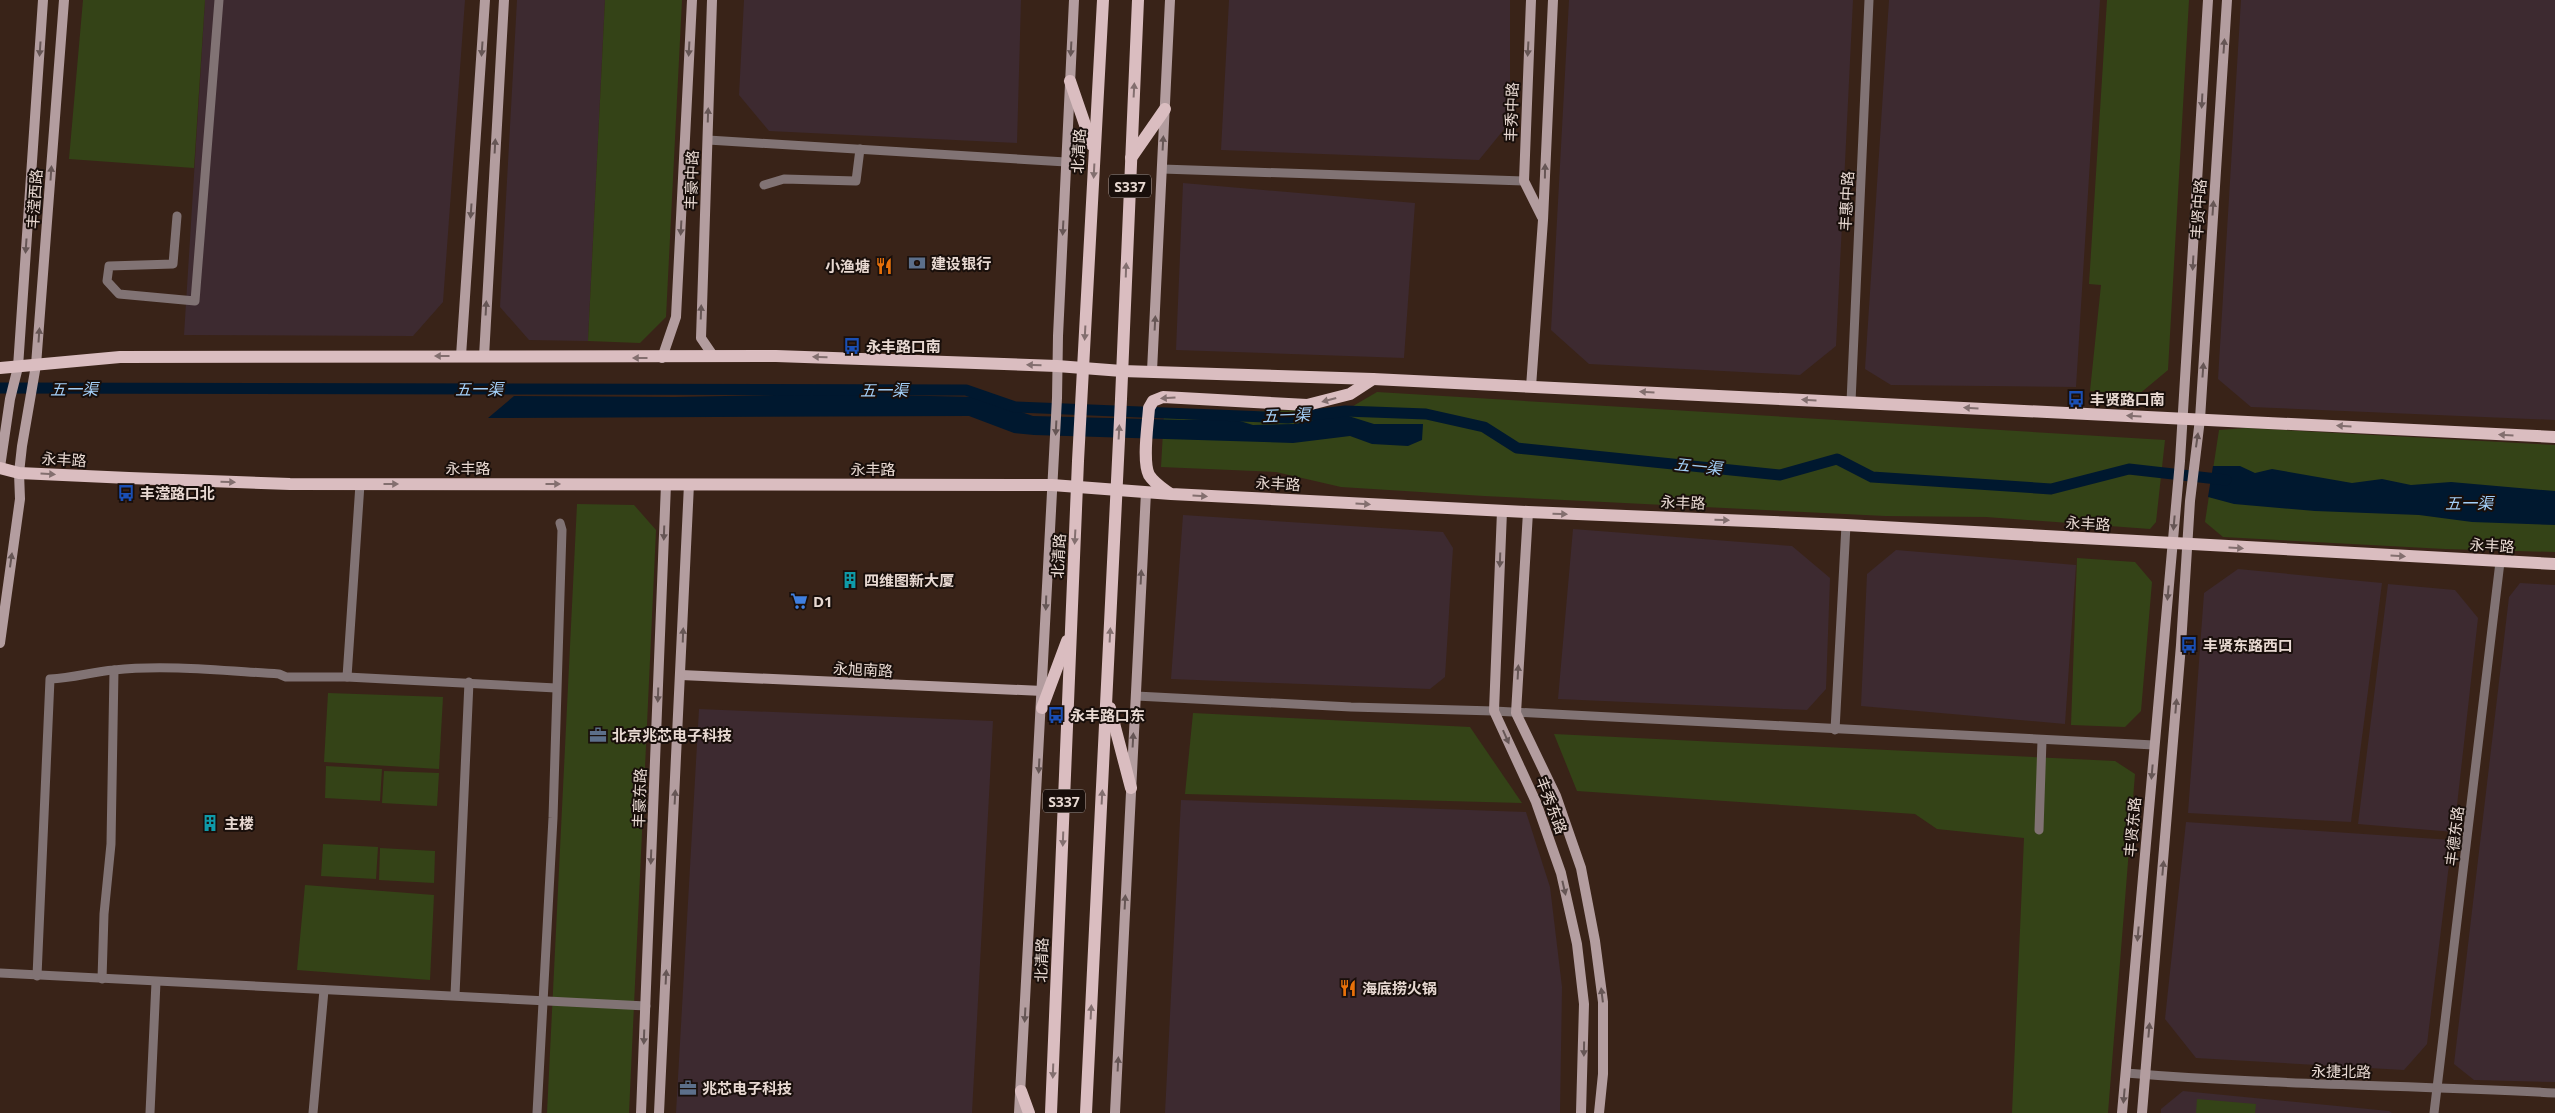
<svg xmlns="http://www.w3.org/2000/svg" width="2555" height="1113" font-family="'Open Sans','Noto Sans SC',sans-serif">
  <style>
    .commercial { fill: #3d2a30 }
    .green { fill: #344317 }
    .water { fill: #00182f }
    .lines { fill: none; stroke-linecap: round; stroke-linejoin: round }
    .canal { stroke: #00182f; stroke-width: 11 }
    .street { stroke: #817374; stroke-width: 9 }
    .secondary { stroke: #b39d9f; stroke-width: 10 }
    .primary { stroke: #dabdc0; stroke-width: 12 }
    .oneway { fill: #665655 }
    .oneway2 { fill: #836f6f }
    .labels { text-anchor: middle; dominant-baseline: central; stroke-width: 4; stroke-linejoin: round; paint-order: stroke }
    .shield { fill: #190f0b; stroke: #aa9c96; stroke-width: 1 }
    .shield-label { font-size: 14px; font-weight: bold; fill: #e8d9d2 }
    .street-label { font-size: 15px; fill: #e8d9d2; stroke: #190f0b }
    .poi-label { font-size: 15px; font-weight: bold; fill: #e8d9d2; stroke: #190f0b; text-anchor: start }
    .water-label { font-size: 16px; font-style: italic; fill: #a3cff8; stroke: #190f0b }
  </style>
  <rect width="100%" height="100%" fill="#392318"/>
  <g class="commercial">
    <polygon points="205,0 465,0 443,302 413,336 184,335"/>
    <polygon points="517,0 605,0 588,341 529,340 500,307"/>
    <polygon points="744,0 1021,0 1017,143 769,131 739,95"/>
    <polygon points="1229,0 1510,0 1510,122 1479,160 1221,150"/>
    <polygon points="1569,0 1853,0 1836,346 1800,375 1589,364 1551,330"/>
    <polygon points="1889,0 2100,0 2076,387 1891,385 1865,369"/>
    <polygon points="2241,0 2555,0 2555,420 2251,407 2218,379"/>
    <polygon points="1183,183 1415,203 1404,358 1176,350"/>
    <polygon points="1183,515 1443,532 1453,548 1445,677 1430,689 1171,679"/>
    <polygon points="1573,529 1792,546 1830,578 1826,689 1807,710 1558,699"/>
    <polygon points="1896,550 2076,565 2065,724 1861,706 1867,574"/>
    <polygon points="2238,569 2382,583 2351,822 2188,813 2204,593"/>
    <polygon points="2520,583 2555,585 2555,1082 2474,1080 2454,1064 2509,597"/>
    <polygon points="2388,584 2455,590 2478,618 2454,832 2358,824"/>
    <polygon points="699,709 993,721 972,1113 676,1113"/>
    <polygon points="1181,800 1526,812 1550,887 1562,987 1560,1113 1165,1113"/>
    <polygon points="2186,822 2452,840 2427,1044 2404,1070 2196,1058 2165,1019"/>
    <polygon points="2183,1091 2389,1111 2392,1113 2161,1113 2161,1109"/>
  </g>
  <g class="green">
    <polygon points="83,0 205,0 194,168 69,159"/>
    <polygon points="605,0 682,0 666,317 640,343 588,341"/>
    <polygon points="2107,0 2189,0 2168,370 2138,395 2090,391 2101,285 2089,284"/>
    <polygon points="1377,392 2165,440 2156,522 2150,529 1986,517 1885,516 1484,496 1341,487 1276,472 1161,467 1164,414 1348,409"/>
    <polygon points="2246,428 2555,445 2555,552 2445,549 2223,537 2205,522 2219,430"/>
    <polygon points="577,504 634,505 656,530 629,1113 547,1113"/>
    <polygon points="2077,558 2135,562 2152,582 2141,711 2125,727 2071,725"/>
    <polygon points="328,693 443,697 439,769 324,762"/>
    <polygon points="1193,713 1470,727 1522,803 1185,794"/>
    <polygon points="1554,734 2115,761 2135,774 2108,1113 2012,1113 2024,838 1937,829 1915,814 1577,791"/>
    <polygon points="326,766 382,769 380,801 325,798"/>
    <polygon points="384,771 439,773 437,806 382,803"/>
    <polygon points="323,844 378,847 376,879 321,876"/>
    <polygon points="380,848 435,851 434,883 379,880"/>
    <polygon points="305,885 434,895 430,980 297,970"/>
    <polygon points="2197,1099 2256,1104 2255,1113 2196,1113"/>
  </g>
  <g class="water">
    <polygon points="831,394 978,397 1033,416 1184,420 1230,418 1253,425 1295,424 1342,414 1374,424 1423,424 1422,440 1408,446 1372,444 1350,436 1293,443 1034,435 1014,433 969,416 488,418 514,396 675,397"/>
    <polygon points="2213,466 2240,466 2255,473 2272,469 2352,483 2382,479 2411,485 2451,482 2555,491 2555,525 2472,522 2419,515 2315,511 2234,504 2208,497"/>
  </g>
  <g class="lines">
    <polyline class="canal" points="0,388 966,390 1015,407 1288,418 1345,411 1426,414 1484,427 1517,448 1780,475 1837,459 1872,477 2051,489 2129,469 2226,480"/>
    <g class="street">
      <polyline points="708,140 1066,162"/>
      <polyline points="1162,169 1524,181"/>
      <polyline points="764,185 784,179 856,181 860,149"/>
      <polyline points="177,216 173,264 109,266 107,281 119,294 195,301 219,0"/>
      <polyline points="1851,402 1869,0"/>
      <polyline points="347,677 360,484"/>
      <polyline points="1136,696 1351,707 1494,711 2154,745"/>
      <polyline points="1835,730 1846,525"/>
      <polyline points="2039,830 2042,740"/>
      <polyline points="0,973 646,1006"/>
      <path d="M37,976L50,679C74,678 91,672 114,670C165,664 227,671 279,674L286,677H347L556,688"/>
      <polyline points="102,979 104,914 111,844 114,670"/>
      <polyline points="455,995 469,682"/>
      <path d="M2126,1073C2269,1085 2412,1085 2555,1093"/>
      <polyline points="150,1113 156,982"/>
      <polyline points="313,1113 324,990"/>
      <polyline points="537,1113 553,818 562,530 560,523"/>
      <polyline points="2434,1113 2500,562"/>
    </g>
    <g class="secondary">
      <polyline points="712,0 701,338 714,357"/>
      <polyline points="1531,0 1524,181 1542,217"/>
      <polyline points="461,356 485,0"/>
      <polyline points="484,357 504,0"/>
      <polyline points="662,358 676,317 692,0"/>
      <polyline points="1152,371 1170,0"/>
      <polyline points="1531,387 1543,220 1553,0"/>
      <polyline points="0,467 10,399 18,367 43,0"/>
      <polyline points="1502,511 1494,711 1536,802 1561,873 1577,944 1584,1004 1581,1113"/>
      <polyline points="1528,512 1516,713 1556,796 1581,868 1595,941 1603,1002 1603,1074 1599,1113"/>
      <polyline points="0,643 20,499 19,473 22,446 36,365 64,0"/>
      <polyline points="681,675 1043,691"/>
      <polyline points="641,1113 666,484"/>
      <polyline points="659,1113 689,484"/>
      <polyline points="1019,1113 1057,398 1058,336 1074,0"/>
      <polyline points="1115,1113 1146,492"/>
      <polyline points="2122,1113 2180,461 2208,0"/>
      <polyline points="2142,1113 2181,645 2190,501 2200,419 2227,0"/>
    </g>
    <g class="primary">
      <polyline points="1070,81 1092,145"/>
      <polyline points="1131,158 1165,109"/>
      <polyline points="0,368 120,357 776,356 1057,366 1122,371 1373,379 2555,437"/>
      <polyline points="0,468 19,473 129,478 290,484 1052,485 1171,494 1528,512 1846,525 2555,564"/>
      <path d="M1169,493C1162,488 1154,483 1149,475C1142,461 1148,424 1149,408L1153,401L1163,397L1307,405L1350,394L1373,379"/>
      <polyline points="1042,708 1067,641"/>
      <polyline points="1110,708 1131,788"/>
      <polyline points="1021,1091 1029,1113"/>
      <polyline points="1051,1113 1078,461 1103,0"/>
      <polyline points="1086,1113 1121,399 1138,0"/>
    </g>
  </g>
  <defs><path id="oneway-solid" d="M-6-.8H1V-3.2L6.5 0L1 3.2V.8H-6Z" transform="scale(1.25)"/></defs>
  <g class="oneway">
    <use href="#oneway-solid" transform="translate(2224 46) rotate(-86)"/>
    <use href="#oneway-solid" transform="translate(40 49) rotate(94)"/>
    <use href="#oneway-solid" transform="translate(482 49) rotate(94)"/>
    <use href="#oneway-solid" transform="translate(689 49) rotate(93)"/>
    <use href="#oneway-solid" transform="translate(1071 49) rotate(93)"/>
    <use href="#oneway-solid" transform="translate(1528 49) rotate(93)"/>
    <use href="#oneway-solid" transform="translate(2202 101) rotate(93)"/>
    <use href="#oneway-solid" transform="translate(708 115) rotate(-88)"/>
    <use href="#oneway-solid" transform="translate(1163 143) rotate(-87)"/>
    <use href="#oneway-solid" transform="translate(495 146) rotate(-87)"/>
    <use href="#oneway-solid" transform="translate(1545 171) rotate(-89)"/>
    <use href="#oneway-solid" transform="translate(51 173) rotate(-86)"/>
    <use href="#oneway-solid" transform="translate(2213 208) rotate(-86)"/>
    <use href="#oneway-solid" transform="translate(471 211) rotate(94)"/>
    <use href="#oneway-solid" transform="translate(681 228) rotate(93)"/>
    <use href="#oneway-solid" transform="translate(1063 228) rotate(93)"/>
    <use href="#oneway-solid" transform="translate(26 246) rotate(94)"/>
    <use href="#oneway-solid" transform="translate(2193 263) rotate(93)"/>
    <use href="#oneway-solid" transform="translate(486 308) rotate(-87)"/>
    <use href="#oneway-solid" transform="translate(701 312) rotate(-88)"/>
    <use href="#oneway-solid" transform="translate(1155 323) rotate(-87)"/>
    <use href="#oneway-solid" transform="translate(39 335) rotate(-86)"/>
    <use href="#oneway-solid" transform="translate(2203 370) rotate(-86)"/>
    <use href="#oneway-solid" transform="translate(1056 428) rotate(93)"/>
    <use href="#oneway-solid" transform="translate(2197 440) rotate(-82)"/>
    <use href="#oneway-solid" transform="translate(2174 523) rotate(95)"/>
    <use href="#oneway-solid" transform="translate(664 533) rotate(92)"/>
    <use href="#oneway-solid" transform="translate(11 560) rotate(-82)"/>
    <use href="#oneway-solid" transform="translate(1500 560) rotate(92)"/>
    <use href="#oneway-solid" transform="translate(1141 577) rotate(-87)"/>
    <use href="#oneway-solid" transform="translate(2168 593) rotate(95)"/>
    <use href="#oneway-solid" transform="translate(1046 603) rotate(92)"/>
    <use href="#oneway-solid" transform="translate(683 635) rotate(-88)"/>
    <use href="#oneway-solid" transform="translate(1518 672) rotate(-87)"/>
    <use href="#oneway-solid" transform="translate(658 695) rotate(92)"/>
    <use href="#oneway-solid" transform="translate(2176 706) rotate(-85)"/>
    <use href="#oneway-solid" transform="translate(1506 737) rotate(66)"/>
    <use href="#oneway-solid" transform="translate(1133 740) rotate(-87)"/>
    <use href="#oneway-solid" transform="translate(1039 766) rotate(93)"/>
    <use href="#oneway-solid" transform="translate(2152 772) rotate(95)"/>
    <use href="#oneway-solid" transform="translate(675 797) rotate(-87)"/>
    <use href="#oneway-solid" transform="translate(651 857) rotate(92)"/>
    <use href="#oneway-solid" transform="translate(2163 868) rotate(-85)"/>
    <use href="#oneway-solid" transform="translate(1564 888) rotate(77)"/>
    <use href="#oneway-solid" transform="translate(1125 902) rotate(-87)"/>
    <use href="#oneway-solid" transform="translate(2138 934) rotate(95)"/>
    <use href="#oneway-solid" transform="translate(666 977) rotate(-87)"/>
    <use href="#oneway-solid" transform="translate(1602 995) rotate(-97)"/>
    <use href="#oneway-solid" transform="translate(1025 1015) rotate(93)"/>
    <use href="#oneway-solid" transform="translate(2149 1030) rotate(-85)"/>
    <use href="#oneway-solid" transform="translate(644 1037) rotate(92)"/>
    <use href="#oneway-solid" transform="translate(1584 1049) rotate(91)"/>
    <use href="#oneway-solid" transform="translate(1118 1064) rotate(-87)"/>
    <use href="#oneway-solid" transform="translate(2124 1096) rotate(95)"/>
  </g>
  <g class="oneway2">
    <use href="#oneway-solid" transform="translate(1134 90) rotate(-87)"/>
    <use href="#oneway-solid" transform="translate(1094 171) rotate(93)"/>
    <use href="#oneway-solid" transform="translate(1126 270) rotate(-88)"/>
    <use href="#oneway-solid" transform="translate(1085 333) rotate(93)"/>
    <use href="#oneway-solid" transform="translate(442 356) rotate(180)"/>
    <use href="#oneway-solid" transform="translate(820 357) rotate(-178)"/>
    <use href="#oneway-solid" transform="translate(640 358) rotate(-180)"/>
    <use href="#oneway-solid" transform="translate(1034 365) rotate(-178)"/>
    <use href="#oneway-solid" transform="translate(1647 392) rotate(-177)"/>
    <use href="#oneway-solid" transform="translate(1168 398) rotate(177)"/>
    <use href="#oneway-solid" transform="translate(1329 400) rotate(165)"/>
    <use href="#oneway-solid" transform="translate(1809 400) rotate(-177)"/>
    <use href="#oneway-solid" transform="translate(1971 408) rotate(-177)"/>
    <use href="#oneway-solid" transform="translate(2134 416) rotate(-177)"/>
    <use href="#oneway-solid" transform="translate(2344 426) rotate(-177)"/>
    <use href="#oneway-solid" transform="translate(1119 432) rotate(-87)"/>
    <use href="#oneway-solid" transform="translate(2506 435) rotate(-177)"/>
    <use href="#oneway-solid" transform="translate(48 474) rotate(3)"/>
    <use href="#oneway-solid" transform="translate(228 482) rotate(2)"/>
    <use href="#oneway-solid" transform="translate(391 484)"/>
    <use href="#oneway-solid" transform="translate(553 484)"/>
    <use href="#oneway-solid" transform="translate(1200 496) rotate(3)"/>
    <use href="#oneway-solid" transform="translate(1363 504) rotate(3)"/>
    <use href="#oneway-solid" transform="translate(1560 514) rotate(2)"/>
    <use href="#oneway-solid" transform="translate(1722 520) rotate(2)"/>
    <use href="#oneway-solid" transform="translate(1075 537) rotate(93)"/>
    <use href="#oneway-solid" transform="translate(2236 548) rotate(3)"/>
    <use href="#oneway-solid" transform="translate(2398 556) rotate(3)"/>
    <use href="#oneway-solid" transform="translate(1110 635) rotate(-87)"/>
    <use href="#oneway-solid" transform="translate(1102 797) rotate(-87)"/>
    <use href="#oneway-solid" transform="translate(1063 839) rotate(92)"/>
    <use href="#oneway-solid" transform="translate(1091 1012) rotate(-87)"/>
    <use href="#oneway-solid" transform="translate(1053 1071) rotate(92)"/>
  </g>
  <defs>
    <g id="bank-bare" transform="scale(1.35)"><path d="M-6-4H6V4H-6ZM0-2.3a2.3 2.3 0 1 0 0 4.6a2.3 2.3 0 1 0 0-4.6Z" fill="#5c6f8a" stroke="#190f0b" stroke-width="2.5" paint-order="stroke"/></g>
    <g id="restaurant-bare" transform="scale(1.35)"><path d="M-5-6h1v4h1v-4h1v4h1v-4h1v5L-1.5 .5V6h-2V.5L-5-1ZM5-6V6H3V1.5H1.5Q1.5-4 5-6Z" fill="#e8710a" stroke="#190f0b" stroke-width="2.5" paint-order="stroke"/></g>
    <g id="bus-bare" transform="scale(1.35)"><path d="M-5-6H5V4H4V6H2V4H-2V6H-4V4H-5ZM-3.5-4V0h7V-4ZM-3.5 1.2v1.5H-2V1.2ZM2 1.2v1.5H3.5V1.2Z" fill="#1a4fb4" stroke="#190f0b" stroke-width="2.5" paint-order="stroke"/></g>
    <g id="building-bare" transform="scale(1.35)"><path d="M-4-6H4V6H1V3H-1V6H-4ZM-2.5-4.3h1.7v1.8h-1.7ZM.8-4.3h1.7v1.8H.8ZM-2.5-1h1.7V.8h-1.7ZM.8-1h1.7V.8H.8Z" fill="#0f9aa8" stroke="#190f0b" stroke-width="2.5" paint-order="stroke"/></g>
    <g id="supermarket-bare" transform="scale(1.35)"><path d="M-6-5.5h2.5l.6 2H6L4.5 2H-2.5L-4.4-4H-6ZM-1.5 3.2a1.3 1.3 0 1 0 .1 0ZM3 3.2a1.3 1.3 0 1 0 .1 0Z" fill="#3f7fe0" stroke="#190f0b" stroke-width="2.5" paint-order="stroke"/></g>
    <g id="office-bare" transform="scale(1.35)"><path d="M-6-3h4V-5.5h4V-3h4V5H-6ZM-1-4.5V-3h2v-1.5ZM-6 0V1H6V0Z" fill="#5c6f8a" stroke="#190f0b" stroke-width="2.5" paint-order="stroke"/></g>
  </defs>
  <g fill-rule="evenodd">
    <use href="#bank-bare" x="917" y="263"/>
    <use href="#restaurant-bare" x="884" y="266"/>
    <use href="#bus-bare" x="852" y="346"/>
    <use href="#bus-bare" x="2076" y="399"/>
    <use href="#bus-bare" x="126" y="493"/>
    <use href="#building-bare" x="850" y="580"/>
    <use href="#supermarket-bare" x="799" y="601"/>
    <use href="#bus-bare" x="2189" y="645"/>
    <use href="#bus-bare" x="1056" y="715"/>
    <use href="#office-bare" x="598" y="735"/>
    <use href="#building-bare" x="210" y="823"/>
    <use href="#restaurant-bare" x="1348" y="988"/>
    <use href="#office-bare" x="688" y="1088"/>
  </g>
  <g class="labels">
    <g class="shield">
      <rect x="1109" y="174.5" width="42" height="23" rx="4"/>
      <rect x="1043" y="789.5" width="42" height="23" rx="4"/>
    </g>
    <g class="shield-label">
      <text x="1130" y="186">S337</text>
      <text x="1064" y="801">S337</text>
    </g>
    <g class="street-label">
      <text transform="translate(1511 112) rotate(-88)">丰秀中路</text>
      <text transform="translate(1078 151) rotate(-87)">北清路</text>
      <text transform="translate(691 180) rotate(-88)">丰豪中路</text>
      <text transform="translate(34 199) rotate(-86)">丰滢西路</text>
      <text transform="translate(1846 201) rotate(-87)">丰惠中路</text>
      <text transform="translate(2198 209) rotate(-86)">丰贤中路</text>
      <text transform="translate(64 459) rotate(3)">永丰路</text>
      <text x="468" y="468">永丰路</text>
      <text x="873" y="469">永丰路</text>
      <text transform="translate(1278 483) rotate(3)">永丰路</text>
      <text transform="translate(1683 502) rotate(2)">永丰路</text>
      <text transform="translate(2088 523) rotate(3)">永丰路</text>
      <text transform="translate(2492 545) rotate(3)">永丰路</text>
      <text transform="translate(1058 556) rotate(-87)">北清路</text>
      <text transform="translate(863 669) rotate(3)">永旭南路</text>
      <text transform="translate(639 798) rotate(-88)">丰豪东路</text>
      <text transform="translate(1552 805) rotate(69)">丰秀东路</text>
      <text transform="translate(2132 827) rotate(-85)">丰贤东路</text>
      <text transform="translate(2454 836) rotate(-83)">丰德东路</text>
      <text transform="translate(1041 960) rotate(-88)">北清路</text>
      <text transform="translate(2341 1071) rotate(1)">永捷北路</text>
    </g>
    <g class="poi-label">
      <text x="931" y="263">建设银行</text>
      <text x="870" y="266" text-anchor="end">小渔塘</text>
      <text x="866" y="346">永丰路口南</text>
      <text x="2090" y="399">丰贤路口南</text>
      <text x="140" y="493">丰滢路口北</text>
      <text x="864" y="580">四维图新大厦</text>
      <text x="813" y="601">D1</text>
      <text x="2203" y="645">丰贤东路西口</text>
      <text x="1070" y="715">永丰路口东</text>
      <text x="612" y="735">北京兆芯电子科技</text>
      <text x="224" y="823">主楼</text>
      <text x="1362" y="988">海底捞火锅</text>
      <text x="702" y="1088">兆芯电子科技</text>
    </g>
    <g class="water-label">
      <text x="74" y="389">五一渠</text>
      <text x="479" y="389">五一渠</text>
      <text x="884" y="390">五一渠</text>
      <text transform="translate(1286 415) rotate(-2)">五一渠</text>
      <text transform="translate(1698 466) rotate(6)">五一渠</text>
      <text x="2469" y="503">五一渠</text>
    </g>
  </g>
</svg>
